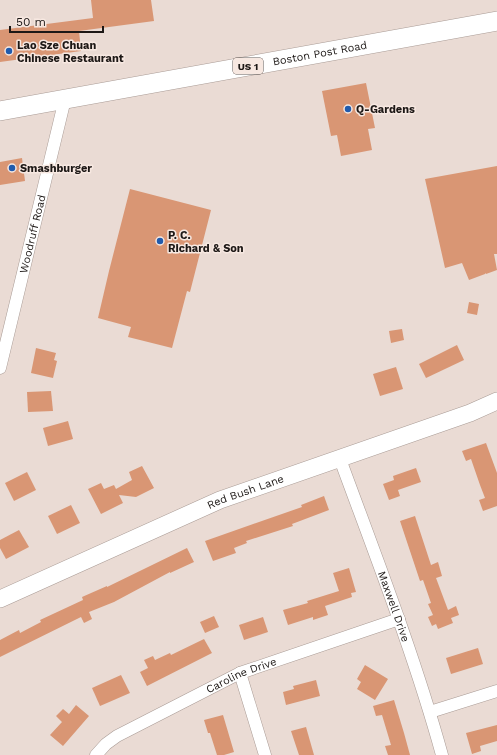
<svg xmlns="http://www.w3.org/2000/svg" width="497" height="755" font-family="'Work Sans',sans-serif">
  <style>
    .building { fill: #d99674 }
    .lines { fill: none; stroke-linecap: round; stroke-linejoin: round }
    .street-casing { stroke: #a99b95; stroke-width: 13 }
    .secondary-casing { stroke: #a99b95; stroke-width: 18 }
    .primary-casing { stroke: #a99b95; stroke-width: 20 }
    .street { stroke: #fff; stroke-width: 12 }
    .secondary { stroke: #fff; stroke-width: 17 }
    .primary { stroke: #fff; stroke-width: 19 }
    .poi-dot { fill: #215bad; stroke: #f7e8e1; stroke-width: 1.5 }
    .labels { text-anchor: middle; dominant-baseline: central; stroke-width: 3; stroke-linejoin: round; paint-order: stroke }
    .shield { fill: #f7e8e1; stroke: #5e5653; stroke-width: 1 }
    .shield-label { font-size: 10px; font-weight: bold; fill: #1d1816 }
    .poi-label { font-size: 11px; font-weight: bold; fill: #1d1816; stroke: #f7e8e1; text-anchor: start }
    .street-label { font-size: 11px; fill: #1d1816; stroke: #f7e8e1 }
  </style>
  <rect width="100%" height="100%" fill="#eadbd4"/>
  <g class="building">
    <polygon points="91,0 151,0 154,21 79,31 81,51 0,62 0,30 93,18"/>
    <polygon points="366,83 375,128 368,129 372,150 341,156 337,135 331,136 322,91"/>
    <polygon points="22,158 25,181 0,185 0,162"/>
    <polygon points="497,166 497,254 494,254 497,270 486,274 485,273 485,274 469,280 462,263 445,268 425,179"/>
    <polygon points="130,189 211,210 190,292 187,291 172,348 128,337 131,327 98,318 109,271"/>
    <polygon points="469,302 479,304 477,315 467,313"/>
    <polygon points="402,329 404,340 391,343 389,331"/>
    <polygon points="457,345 464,360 426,378 419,364"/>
    <polygon points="36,348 56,353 54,360 57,361 53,378 31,373"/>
    <polygon points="396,367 403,389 380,396 373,374"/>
    <polygon points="51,391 53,411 28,412 27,392"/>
    <polygon points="68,421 73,439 48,446 43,428"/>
    <polygon points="486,443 497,473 497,506 483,511 479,500 485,498 480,485 471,459 466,461 462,451"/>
    <polygon points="142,466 154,488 136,497 119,495 123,503 101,514 88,489 101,483 104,489 114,485 116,489 132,480 129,472"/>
    <polygon points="416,468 421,482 398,490 400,496 389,500 383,484 394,480 393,476"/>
    <polygon points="27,472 36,490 14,501 5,483"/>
    <polygon points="324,496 329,510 292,524 293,526 246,541 247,543 234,548 236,553 213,561 205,541 302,507 301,505"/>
    <polygon points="71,505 80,523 57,534 48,516"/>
    <polygon points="415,516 431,565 438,562 442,576 436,578 448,610 456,606 459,615 451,618 453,623 438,629 436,624 432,626 428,617 433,615 428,604 431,603 423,580 420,581 400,521"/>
    <polygon points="19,530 29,547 6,559 0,548 0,540"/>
    <polygon points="187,548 194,562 170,573 170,572 114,602 89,612 92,619 84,623 81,617 0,657 0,640 19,630 20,633 41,622 40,620 83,600 82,597 107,586 107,587"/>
    <polygon points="349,568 356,592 351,593 352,597 325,606 328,615 313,620 313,617 288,625 283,610 308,603 307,601 339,591 333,573"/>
    <polygon points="214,616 219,627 205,633 200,622"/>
    <polygon points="263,617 268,632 244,640 239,625"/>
    <polygon points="204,639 212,653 147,686 140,672 148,668 144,660 153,656 155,660 170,653 171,655"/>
    <polygon points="478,648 483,664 451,674 446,658"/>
    <polygon points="365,665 388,679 375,700 357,689 361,682 357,679"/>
    <polygon points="121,675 130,693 100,706 92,688"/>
    <polygon points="316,680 320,696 286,705 283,692 294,689 293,686"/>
    <polygon points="394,700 404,733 410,755 388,755 385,746 391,745 382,715 376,716 373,706"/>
    <polygon points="76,705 89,716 63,746 50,735 62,722 56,716 63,709 69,714"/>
    <polygon points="223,715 234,752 224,755 217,755 210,733 208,733 204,720"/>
    <polygon points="497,725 497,741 480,746 481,751 472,754 466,733"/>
    <polygon points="306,727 314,755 299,755 291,731"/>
  </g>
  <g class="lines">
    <g class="street-casing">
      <g id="street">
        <path id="s1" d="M0,368L65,99"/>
        <path id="s2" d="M340,459C376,557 414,654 442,755"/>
        <polyline points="240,673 265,755"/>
        <polyline points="430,712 497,691"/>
        <path id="s3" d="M96,755L106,744L117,736L240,673L399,619"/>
      </g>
    </g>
    <g class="secondary-casing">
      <g id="secondary">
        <path id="s4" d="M0,599L220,500L470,413L497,401"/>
      </g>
    </g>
    <g class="primary-casing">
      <g id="primary">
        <path id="s5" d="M0,111L497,21"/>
      </g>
    </g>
    <use href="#street" class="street"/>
    <use href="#secondary" class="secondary"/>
    <use href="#primary" class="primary"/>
  </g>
  <g class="poi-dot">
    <circle cx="9" cy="51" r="4"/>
    <circle cx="348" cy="109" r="4"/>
    <circle cx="12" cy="168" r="4"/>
    <circle cx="160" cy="241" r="4"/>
  </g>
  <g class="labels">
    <rect class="shield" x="233" y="58" width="30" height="16" rx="3"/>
    <g class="shield-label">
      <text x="248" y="66">US 1</text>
    </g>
    <g class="poi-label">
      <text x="17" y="45">Lao Sze Chuan<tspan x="17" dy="13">Chinese Restaurant</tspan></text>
      <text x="356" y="109">Q-Gardens</text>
      <text x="20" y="168">Smashburger</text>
      <text x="168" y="235">P. C.<tspan x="168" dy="13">Richard &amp; Son</tspan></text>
    </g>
    <g class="street-label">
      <text stroke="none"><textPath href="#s5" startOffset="325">Boston Post Road</textPath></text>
      <text stroke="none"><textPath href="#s1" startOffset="138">Woodruff Road</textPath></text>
      <text stroke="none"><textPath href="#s4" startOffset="268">Red Bush Lane</textPath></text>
      <text stroke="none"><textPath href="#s2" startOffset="157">Maxwell Drive</textPath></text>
      <text stroke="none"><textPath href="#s3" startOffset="167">Caroline Drive</textPath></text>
    </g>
  </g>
  <path d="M10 26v6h93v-6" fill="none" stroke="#1d1816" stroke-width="2"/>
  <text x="16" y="26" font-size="12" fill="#1d1816" stroke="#f7e8e1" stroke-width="3" paint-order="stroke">50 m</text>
</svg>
